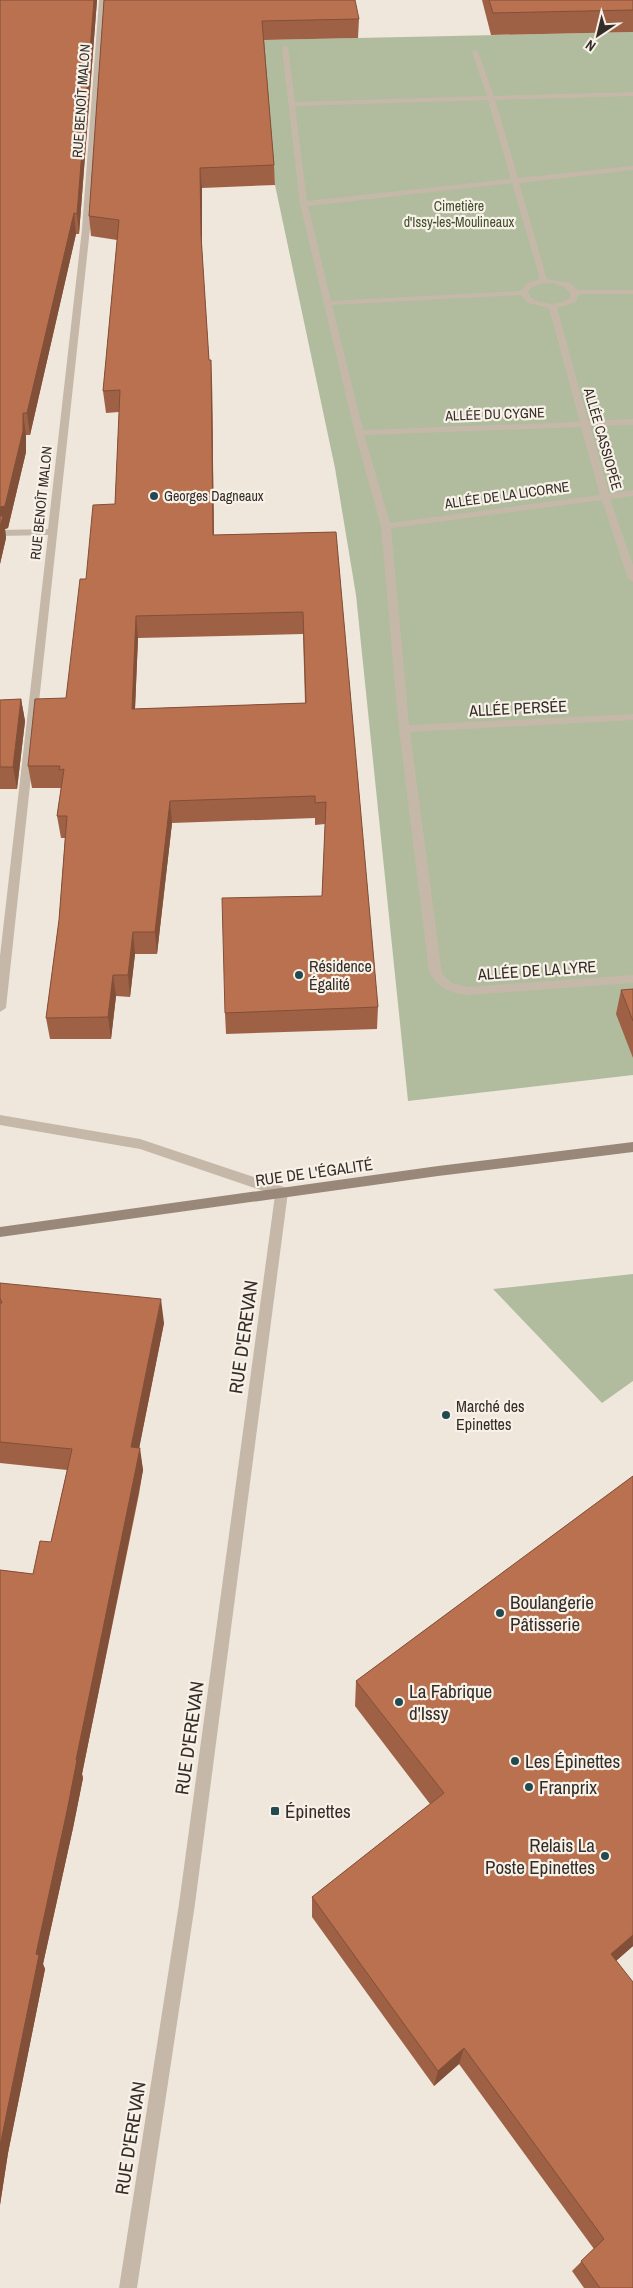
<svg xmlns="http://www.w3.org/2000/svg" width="633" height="2288" font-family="'Archivo Narrow',sans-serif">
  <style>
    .green { fill: #b0bc9d }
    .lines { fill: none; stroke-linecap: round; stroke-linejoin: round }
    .service { fill: #c6b8a9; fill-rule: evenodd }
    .minor { fill: #c6b8a9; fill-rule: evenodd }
    .secondary { fill: #99887a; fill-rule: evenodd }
    .wall { fill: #9f6145; fill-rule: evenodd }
    .shaded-wall { fill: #824f38 }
    .building { fill: #b97150; stroke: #824f38; fill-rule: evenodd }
    .poi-dot { fill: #224a50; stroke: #f7f1e7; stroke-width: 2 }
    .labels { text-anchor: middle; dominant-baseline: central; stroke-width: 4.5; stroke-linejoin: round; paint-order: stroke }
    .far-street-label { font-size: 14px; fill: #332c28; stroke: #f7f1e7 }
    .far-park-label { font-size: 14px; fill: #414f2e; stroke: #f7f1e7 }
    .far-poi-label { font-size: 14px; fill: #332c28; stroke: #f7f1e7; text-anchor: start }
    .street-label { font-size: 16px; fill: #332c28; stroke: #f7f1e7 }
    .poi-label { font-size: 16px; fill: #332c28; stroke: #f7f1e7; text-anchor: start }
    .near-street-label { font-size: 19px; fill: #332c28; stroke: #f7f1e7 }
    .near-poi-label { font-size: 19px; fill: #332c28; stroke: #f7f1e7; text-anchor: start }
  </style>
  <rect width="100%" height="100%" fill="#efe7dc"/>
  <g class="green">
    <polygon points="633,32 633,1075 408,1101 356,595 335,468 275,185 263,40"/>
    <polygon points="633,1274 633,1381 602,1403 493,1289"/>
  </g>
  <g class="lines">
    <path class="service" d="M285,46L288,48L295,102L487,96L472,52L475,50L478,52L494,96L633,92V96L495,100L518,178L633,166V170L519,183L547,279L570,283L577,290H633V294H578L576,302L557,308L588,421L633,419V425L590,426L609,494L633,490V496L610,499L633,565V582L628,579L602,500L391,528L409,725L633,714V720L410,732L442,974L452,983L468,987L633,975V983L468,995C449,993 438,988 429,971L399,729L381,526L355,433L300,204L282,48ZM488,100L511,179L307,201L295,106ZM512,183L540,279L528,283L520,291L331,301L308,206ZM553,283L564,287L571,293L569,299C556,306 542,305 530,297L528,290L539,284ZM521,295L528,303L549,308L580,422L363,430L332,305ZM581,427L600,495L390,523L364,435Z"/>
    <g class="minor">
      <polygon points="99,0 105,0 90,229 6,1008 0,1012 0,956 48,535 0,536 0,530 48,529 82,229"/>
      <polygon points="0,1115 140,1139 287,1188 288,1192 195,1904 137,2288 119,2288 179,1904 275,1195 140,1149 0,1125"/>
    </g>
    <polygon class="secondary" points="633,1142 633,1152 438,1176 0,1237 0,1227 438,1166"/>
  </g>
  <g class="wall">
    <polygon points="0,0 97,0 79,234 76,234 30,435 26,435 26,452 8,528 5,529 6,538 0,564"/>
    <path d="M104,0L359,19L358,38L264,40L274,165L275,185L202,188V251L209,360L212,381L214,535L336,532L378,1007L377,1029L226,1034L225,1013L322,896L325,824L315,825V818L172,823L157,954H135L130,997L116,996L111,1039H50L46,1018L59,920L65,838H61L57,816L61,788H32L28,766L66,698L86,579L115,504L119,412L106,413L103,391L117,240L91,236L89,216ZM303,634L305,703L135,709L138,638Z"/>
    <polygon points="482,0 633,0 633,32 491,35"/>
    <polygon points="21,699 25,721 17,789 0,789 0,700"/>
    <polygon points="633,989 633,1058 616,1014 621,990"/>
    <polygon points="0,1283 164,1323 139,1448 143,1470 139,1494 82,1774 83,1778 73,1828 43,1964 45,1969 8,2153 0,2205 0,1570 33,1574 51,1542 67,1470 0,1463"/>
    <polygon points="633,1476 633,1946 616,1961 633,2288 584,2288 572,2271 594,2249 459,2064 434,2086 312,1917 312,1897 430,1804 355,1706 356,1681"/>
  </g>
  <g class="shaded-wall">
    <polygon points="94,0 97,0 79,234 77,214"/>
    <polygon points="200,168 202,188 202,256 201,235"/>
    <polygon points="74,213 76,234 30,435 27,413"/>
    <polygon points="211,360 212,381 214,557 213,535"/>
    <polygon points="23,413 26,435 26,452 8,528 5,529 6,538 0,564 0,507"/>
    <polygon points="136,616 138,638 134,732 132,709"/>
    <polygon points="21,699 25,721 17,789 13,767"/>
    <polygon points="170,801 172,823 157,954 155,932"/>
    <polygon points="133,932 135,954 130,997 128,975"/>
    <polygon points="113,975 116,996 111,1039 108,1017"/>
    <polygon points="161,1299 164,1323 135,1469 131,1447"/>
    <polygon points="140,1448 143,1470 82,1774 83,1778 73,1828 43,1964 45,1969 8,2153 0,2205 0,2146 36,1954"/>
    <polygon points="633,1935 633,1946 602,1973 611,1954"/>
    <polygon points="464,2048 459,2064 434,2086 438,2071"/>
  </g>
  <g class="building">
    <polygon points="0,0 94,0 77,214 74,213 27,413 23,413 23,431 5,506 0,507"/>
    <path d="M104,0H355L359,19L262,21L274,165L200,168L201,235L209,360H211L213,535L336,532L378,1007L225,1013L222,898L322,896L326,802L315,803V796L170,801L155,932H133L128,975H113L108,1017L46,1018L59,920L67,816H57L64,769L59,770L60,766H28L35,699L66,698L80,579H86L93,505L115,504L120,390L103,391L119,220L89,216ZM303,612L306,703L132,709L136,616Z"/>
    <polygon points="489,0 633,0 633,10 493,13"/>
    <polygon points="0,516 3,516 0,527"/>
    <polygon points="21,699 13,767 0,767 0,700"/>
    <polygon points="633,989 633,1021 621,990"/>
    <polygon points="0,1283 161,1299 131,1447 140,1448 135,1473 76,1760 77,1760 67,1811 36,1954 39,1955 0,2146 0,1570 33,1574 40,1541 51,1542 72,1449 0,1442 0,1303 2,1303 0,1298"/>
    <polygon points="633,1476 633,1935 611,1954 633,1982 633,2288 600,2288 581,2261 604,2239 550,2165 464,2048 438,2071 312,1897 444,1793 356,1681"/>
  </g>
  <g class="poi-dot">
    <circle cx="154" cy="496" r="5"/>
    <circle cx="299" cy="975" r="5"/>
    <circle cx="446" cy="1415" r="5"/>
    <circle cx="500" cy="1613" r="5"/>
    <circle cx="399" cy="1702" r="5"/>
    <circle cx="515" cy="1761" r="5"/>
    <circle cx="529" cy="1787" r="5"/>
    <rect x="270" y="1806" width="10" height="10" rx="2.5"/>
    <circle cx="605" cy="1856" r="5"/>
  </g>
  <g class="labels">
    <g class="far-street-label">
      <text transform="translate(81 101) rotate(-86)">RUE BENOÎT MALON</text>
      <text transform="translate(495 414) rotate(-2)">ALLÉE DU CYGNE</text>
      <text transform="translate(603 439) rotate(74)">ALLÉE CASSIOPÉE</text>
      <text transform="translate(507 495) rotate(-8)">ALLÉE DE LA LICORNE</text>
      <text transform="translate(41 503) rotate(-84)">RUE BENOÎT MALON</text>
    </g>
    <g class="far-park-label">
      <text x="459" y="206">Cimetière<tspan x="459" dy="16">d'Issy-les-Moulineaux</tspan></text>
    </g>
    <g class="far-poi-label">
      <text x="164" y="496">Georges Dagneaux</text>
    </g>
    <g class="street-label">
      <text transform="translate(518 708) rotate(-3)">ALLÉE PERSÉE</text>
      <text transform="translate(537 970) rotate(-4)">ALLÉE DE LA LYRE</text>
      <text transform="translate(314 1172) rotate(-8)">RUE DE L'ÉGALITÉ</text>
    </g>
    <g class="poi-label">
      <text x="309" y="966">Résidence<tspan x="309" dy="18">Égalité</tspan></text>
      <text x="456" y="1406">Marché des<tspan x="456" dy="18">Epinettes</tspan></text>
    </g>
    <g class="near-street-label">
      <text transform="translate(243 1337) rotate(-82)">RUE D'EREVAN</text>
      <text transform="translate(189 1738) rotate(-82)">RUE D'EREVAN</text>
      <text transform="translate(130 2138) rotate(-81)">RUE D'EREVAN</text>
    </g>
    <g class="near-poi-label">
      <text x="510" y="1602">Boulangerie<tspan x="510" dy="22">Pâtisserie</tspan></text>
      <text x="409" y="1691">La Fabrique<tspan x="409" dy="22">d'Issy</tspan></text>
      <text x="525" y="1761">Les Épinettes</text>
      <text x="539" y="1787">Franprix</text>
      <text x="285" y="1811">Épinettes</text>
      <text x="595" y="1845" text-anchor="end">Relais La<tspan x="595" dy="22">Poste Epinettes</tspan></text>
    </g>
  </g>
  <g transform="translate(598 35) rotate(215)" stroke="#f7f1e7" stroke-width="4" paint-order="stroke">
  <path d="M0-4L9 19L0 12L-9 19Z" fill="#332c28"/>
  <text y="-8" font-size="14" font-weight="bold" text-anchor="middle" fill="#332c28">N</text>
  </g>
</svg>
